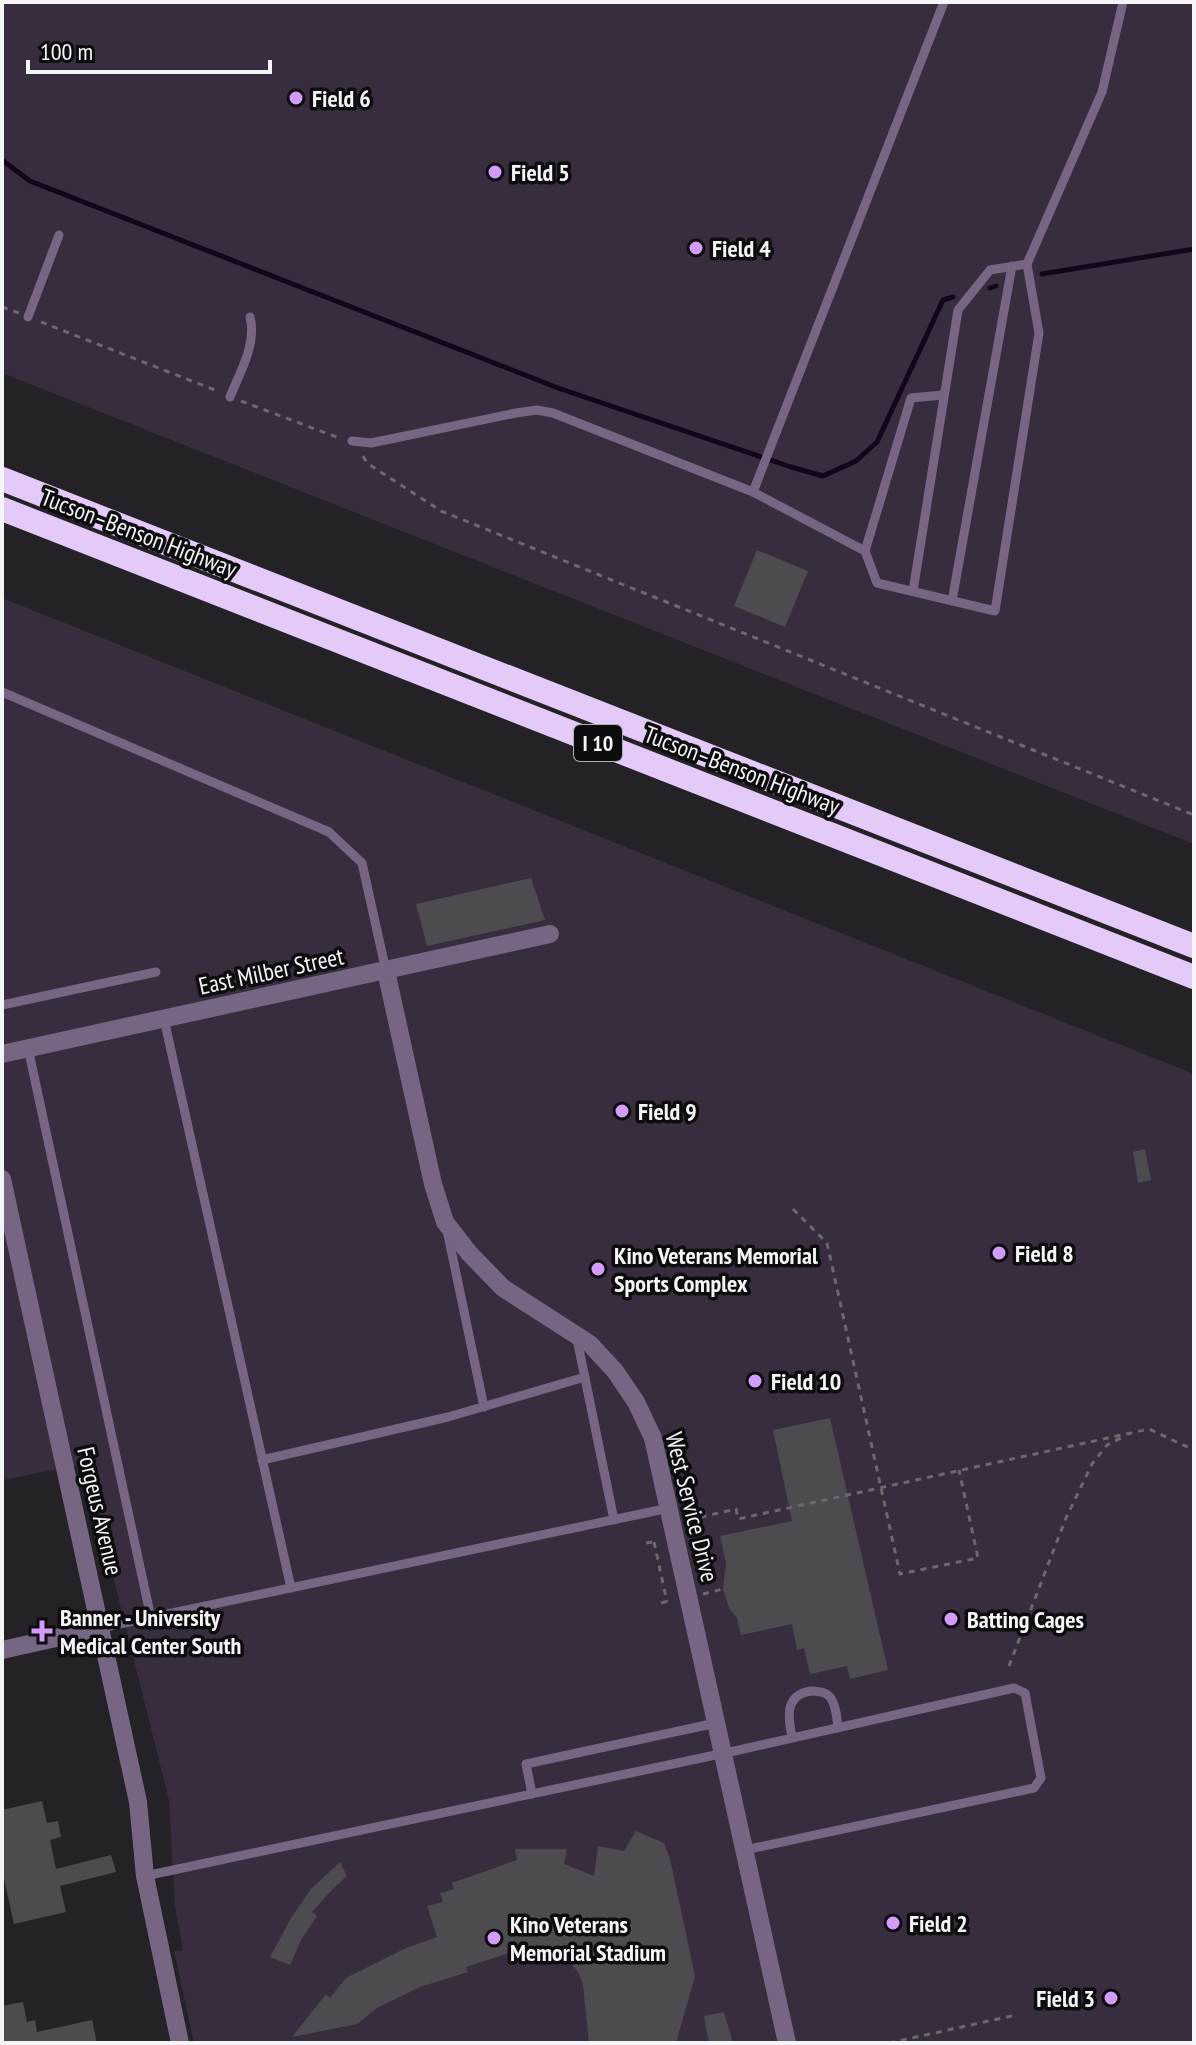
<svg xmlns="http://www.w3.org/2000/svg" width="1196" height="2045" font-family="'PT Sans Narrow',sans-serif">
  <style>
    .green { fill: #372d3f }
    .lines { fill: none; stroke-linecap: round; stroke-linejoin: round }
    .stream { stroke: #14051d; stroke-width: 5 }
    .building { fill: #4e4b50 }
    .path { stroke: #6b696d; stroke-width: 3; stroke-dasharray: 6 6; stroke-linecap: butt }
    .service { stroke: #766583; stroke-width: 9 }
    .minor { stroke: #766583; stroke-width: 18 }
    .motorway { stroke: #e3caf8; stroke-width: 24 }
    .poi-dot { fill: #d39cfc; stroke: #0d0c0e; stroke-width: 3 }
    .labels { text-anchor: middle; dominant-baseline: central; stroke-width: 7; stroke-linejoin: round; paint-order: stroke }
    .shield { fill: #0d0c0e; stroke: #afaeb1; stroke-width: 2 }
    .shield-label { font-size: 22px; font-weight: bold; fill: #f5f4f7 }
    .poi-label { font-size: 24px; font-weight: bold; fill: #f5f4f7; stroke: #0d0c0e; text-anchor: start }
    .street-label { font-size: 24px; fill: #f5f4f7; stroke: #0d0c0e }
  </style>
  <rect width="100%" height="100%" fill="#242226"/>
  <g class="green">
    <polygon points="2,2 1194,2 1194,844 2,373"/>
    <polygon points="2,598 1194,1074 1194,2043 194,2043 174,1951 183,1950 175,1907 169,1800 85,1464 2,1480"/>
  </g>
  <g class="lines">
    <g class="stream">
      <polyline points="2,160 30,181 558,388 791,467 823,476 856,461 877,442 943,300 953,297"/>
      <polyline points="1042,274 1194,249"/>
      <polyline points="990,288 996,286"/>
    </g>
  </g>
  <g class="building">
    <polygon points="757,550 808,571 785,627 734,606"/>
    <polygon points="531,878 545,920 427,946 416,904"/>
    <polygon points="1145,1149 1151,1180 1138,1183 1133,1152"/>
    <polygon points="830,1418 888,1670 850,1679 847,1666 810,1674 804,1648 797,1650 792,1624 741,1635 737,1618 729,1608 723,1589 726,1563 720,1536 792,1521 773,1430"/>
    <polygon points="42,1801 47,1823 58,1821 61,1837 50,1840 56,1869 111,1855 116,1872 60,1886 66,1912 14,1924 2,1870 2,1810"/>
    <polygon points="636,1831 664,1843 670,1859 695,1976 676,2043 589,2043 583,1985 578,1972 567,1959 539,1947 525,1948 466,1967 468,1972 420,1987 377,2008 357,2024 292,2037 326,1994 330,1998 346,1978 404,1949 437,1937 427,1906 443,1902 440,1893 454,1889 452,1883 517,1860 515,1849 567,1849 564,1864 594,1876 598,1846 624,1851"/>
    <polygon points="340,1862 347,1876 331,1891 312,1912 317,1916 301,1940 290,1965 270,1957 291,1918 311,1889"/>
    <polygon points="23,2002 27,2022 35,2020 37,2032 92,2020 97,2043 2,2043 2,2006"/>
    <polygon points="724,2012 733,2043 709,2043 704,2016"/>
  </g>
  <g class="lines">
    <g class="path">
      <polyline points="2,307 19,313"/>
      <polyline points="41,322 220,392"/>
      <polyline points="241,401 339,438"/>
      <polyline points="363,456 367,463 441,511 1194,815"/>
      <polyline points="793,1209 827,1243 900,1574 978,1558 959,1470"/>
      <polyline points="689,1520 736,1509 738,1519 1149,1429 1194,1450"/>
      <polyline points="654,1542 667,1602"/>
      <polyline points="646,1543 654,1542"/>
      <polyline points="703,1594 723,1589"/>
      <polyline points="661,1603 669,1601"/>
      <polyline points="1009,1666 1066,1518 1092,1464 1107,1445 1125,1436"/>
      <polyline points="889,2043 1016,2015"/>
    </g>
    <g class="service">
      <polyline points="28,317 59,235"/>
      <path d="M230,397C240,372 257,344 250,317"/>
      <polyline points="352,441 371,443 516,413 537,410 553,413 753,492 944,2"/>
      <polyline points="753,492 865,551 877,583 995,611 1039,333 1027,264 1102,92 1123,2"/>
      <polyline points="865,551 911,398 943,395"/>
      <polyline points="913,591 958,310 990,270 1027,264"/>
      <polyline points="952,601 1012,266"/>
      <polyline points="2,692 329,832 362,863 386,971"/>
      <polyline points="2,1005 156,972"/>
      <polyline points="164,1019 291,1588"/>
      <polyline points="28,1048 151,1618"/>
      <polyline points="447,1230 484,1407"/>
      <polyline points="577,1339 614,1520"/>
      <polyline points="262,1460 448,1417 585,1377"/>
      <polyline points="101,1628 669,1508"/>
      <path d="M792,1737C788,1718 784,1695 811,1691C817,1691 825,1692 829,1696C836,1703 837,1719 838,1728"/>
      <polyline points="532,1794 526,1764 716,1723"/>
      <polyline points="145,1876 739,1750 1014,1688 1025,1693 1041,1778 1034,1788 745,1850"/>
    </g>
    <g class="minor">
      <polyline points="386,971 433,1184 445,1222 469,1253 503,1288 590,1344 615,1371 636,1402 653,1438 787,2043"/>
      <polyline points="2,1054 550,934"/>
      <polyline points="2,1179 138,1802 145,1876 180,2043"/>
      <polyline points="2,1650 101,1628"/>
    </g>
    <g class="motorway">
      <polyline points="2,479 1194,946"/>
      <polyline points="2,509 1194,977"/>
    </g>
  </g>
  <g class="poi-dot">
    <circle cx="296" cy="98" r="8"/>
    <circle cx="495" cy="172" r="8"/>
    <circle cx="696" cy="248" r="8"/>
    <circle cx="622" cy="1111" r="8"/>
    <circle cx="999" cy="1253" r="8"/>
    <circle cx="598" cy="1269" r="8"/>
    <circle cx="755" cy="1381" r="8"/>
    <circle cx="951" cy="1619" r="8"/>
    <path d="M38 1619h8v8h8v8h-8v8h-8v-8h-8v-8h8z"/>
    <circle cx="893" cy="1923" r="8"/>
    <circle cx="494" cy="1938" r="8"/>
    <circle cx="1111" cy="1998" r="8"/>
  </g>
  <g class="labels">
    <rect class="shield" x="574" y="725" width="48" height="36" rx="6"/>
    <g class="shield-label">
      <text x="598" y="743">I 10</text>
    </g>
    <g class="poi-label">
      <text x="312" y="98">Field 6</text>
      <text x="511" y="172">Field 5</text>
      <text x="712" y="248">Field 4</text>
      <text x="638" y="1111">Field 9</text>
      <text x="1015" y="1253">Field 8</text>
      <text x="614" y="1255">Kino Veterans Memorial<tspan x="614" dy="28">Sports Complex</tspan></text>
      <text x="771" y="1381">Field 10</text>
      <text x="60" y="1617">Banner - University<tspan x="60" dy="28">Medical Center South</tspan></text>
      <text x="967" y="1619">Batting Cages</text>
      <text x="909" y="1923">Field 2</text>
      <text x="510" y="1924">Kino Veterans<tspan x="510" dy="28">Memorial Stadium</tspan></text>
      <text x="1095" y="1998" text-anchor="end">Field 3</text>
    </g>
    <g class="street-label">
      <text transform="translate(139 533) rotate(21)">Tucson–Benson Highway</text>
      <text transform="translate(742 770) rotate(21)">Tucson–Benson Highway</text>
      <text transform="translate(271 971) rotate(-12)">East Milber Street</text>
      <text transform="translate(692 1507) rotate(76)">West Service Drive</text>
      <text transform="translate(100 1511) rotate(77)">Forgeus Avenue</text>
    </g>
  </g>
  <rect width="1196" height="2045" fill="none" stroke="#f5f4f7" stroke-width="8"/>
  <path d="M28 60v12h242v-12" fill="none" stroke="#f5f4f7" stroke-width="4"/>
  <text x="40" y="60" font-size="24" fill="#f5f4f7" stroke="#0d0c0e" stroke-width="6" paint-order="stroke">100 m</text>
</svg>
